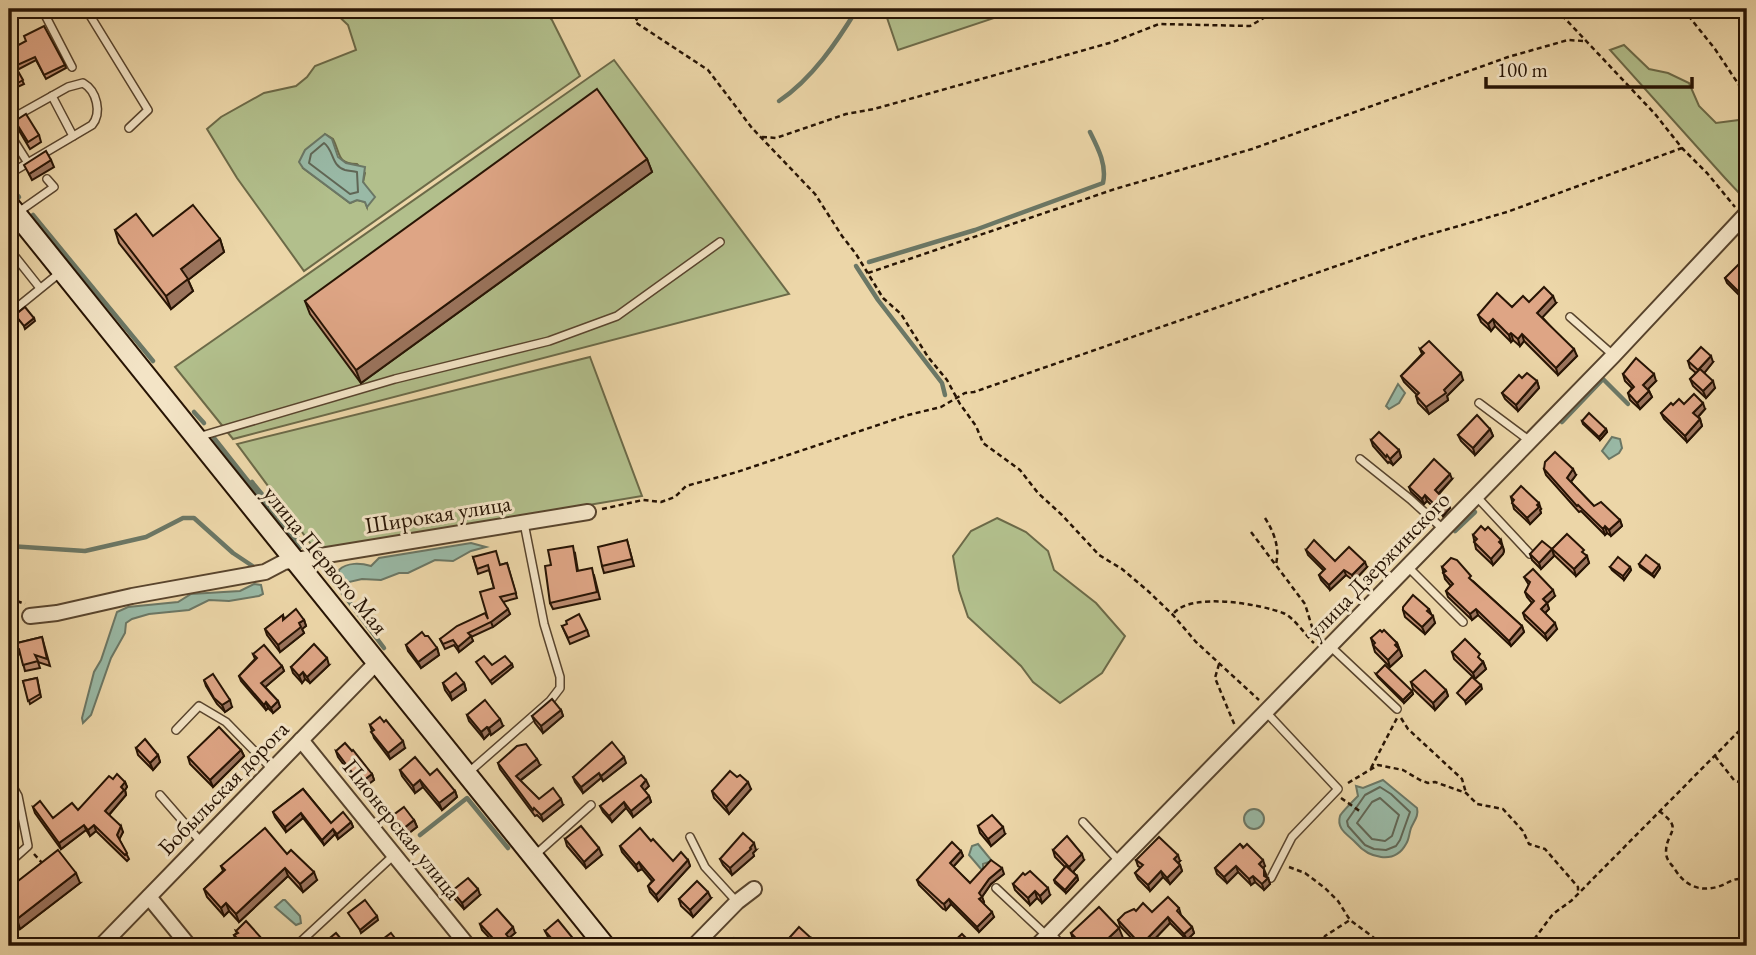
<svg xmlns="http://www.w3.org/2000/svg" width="1756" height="955" font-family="'EB Garamond',serif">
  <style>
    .green { fill: #b2bf8c; stroke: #6c6a48; stroke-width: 2; fill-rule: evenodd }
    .water { fill: #99b9a6; stroke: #6b7765; stroke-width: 2 }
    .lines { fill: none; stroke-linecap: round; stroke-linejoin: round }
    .shore { stroke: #606655; stroke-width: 2 }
    .stream { stroke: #6b7765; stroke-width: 4.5 }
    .lane-casing { stroke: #58442d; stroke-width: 10 }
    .street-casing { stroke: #58442d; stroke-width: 18 }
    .secondary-casing { stroke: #271404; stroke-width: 23 }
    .path { stroke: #271404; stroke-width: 2.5; stroke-dasharray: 5 3.5; stroke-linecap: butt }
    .lane { stroke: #f3e4c6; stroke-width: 7 }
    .street { stroke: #f3e4c6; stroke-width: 14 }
    .secondary { stroke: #f3e4c6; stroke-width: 19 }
    .wall { fill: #bf8e72; stroke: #271404; stroke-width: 2 }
    .shaded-wall { fill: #9b745d; stroke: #271404; stroke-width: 2 }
    .building { fill: #dea585; stroke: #271404; stroke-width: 2 }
    .labels { text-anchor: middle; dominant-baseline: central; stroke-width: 6; stroke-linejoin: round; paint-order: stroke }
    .street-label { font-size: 23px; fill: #271404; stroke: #f3e4c6 }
  </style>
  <rect width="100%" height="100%" fill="#ecd6a8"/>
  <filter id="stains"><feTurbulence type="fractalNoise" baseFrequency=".00286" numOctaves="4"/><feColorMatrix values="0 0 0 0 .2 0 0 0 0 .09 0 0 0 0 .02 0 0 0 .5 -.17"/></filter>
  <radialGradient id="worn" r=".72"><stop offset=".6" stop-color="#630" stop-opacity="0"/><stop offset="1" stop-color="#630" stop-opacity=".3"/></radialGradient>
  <g class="green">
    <path d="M331,9H542L552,20L580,76L304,271L237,178L207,129L221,117L264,93L296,86L307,77L315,66L356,50L348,25ZM325,134L333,139C341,154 336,163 357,164L365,173L363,182L369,192L367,207L365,202L357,200L350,203L303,168Z"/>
    <polygon points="884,9 1021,9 898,50"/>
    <polygon points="1624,45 1649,69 1668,73 1689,83 1699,106 1716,123 1747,119 1747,197 1739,193 1725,178 1610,50"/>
    <polygon points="614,60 789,294 233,439 175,367"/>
    <polygon points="590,357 642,496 316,551 237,444"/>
    <polygon points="997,518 1026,532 1048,551 1054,570 1096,603 1125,636 1102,673 1060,703 1033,682 1021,666 968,617 959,590 953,556 971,531"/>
  </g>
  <g class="water">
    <polygon points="325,134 332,139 338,157 346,163 365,167 363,182 375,197 367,207 365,202 357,200 350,203 303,168 299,162 305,150"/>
    <polygon points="1398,384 1405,393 1399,403 1389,409 1386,406"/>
    <polygon points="1612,437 1620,439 1622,448 1619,453 1609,459 1602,451"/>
    <path d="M471,543L486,547L471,551L453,561L435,560L408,573H399L381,580L362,579L345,583L339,576V570C347,562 361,563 371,566L379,558Z"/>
    <polygon points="254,584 261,585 263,594 259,596 229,601 209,600 189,610 149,614 132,619 126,623 125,633 111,658 91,715 83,723 82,718 94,672 101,660 117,612 128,607 178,602 191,594 240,591"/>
    <path d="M1383,780L1417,808C1419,816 1414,821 1411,828C1409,834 1409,840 1406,844C1394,866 1368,857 1356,843C1349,835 1336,830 1340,816C1341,813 1354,800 1358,796L1356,786L1363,788Z"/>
    <circle cx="1254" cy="819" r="10"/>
    <polygon points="978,844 992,861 983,864 983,869 981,869 969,855 972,846"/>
    <polygon points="283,900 285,900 300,916 301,923 296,925 275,907"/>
  </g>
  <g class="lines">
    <g class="shore">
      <path d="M324,143C334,150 331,166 345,170C349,171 353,171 357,172L358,192L350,194L309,163L311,154Z"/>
      <polygon points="1380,787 1391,794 1410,812 1400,840 1396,846 1386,850 1374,849 1365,845 1348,826 1347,821 1365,795"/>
      <polygon points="1380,798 1399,815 1392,836 1385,841 1372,839 1357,823 1372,802"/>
    </g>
    <g class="stream">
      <path d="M779,101C812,79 837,42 857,9"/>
      <polyline points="10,187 19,197"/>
      <polyline points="33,215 153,361"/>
      <path d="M869,262L975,230L1103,183C1107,165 1098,148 1090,132"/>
      <polyline points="856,266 878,300 942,383 945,395"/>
      <polyline points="194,412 204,423"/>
      <polyline points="1562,422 1603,379 1628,404"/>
      <polyline points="214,438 300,547"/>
      <polyline points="252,482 307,549"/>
      <polyline points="1455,531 1475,512"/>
      <polyline points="9,546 85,551 146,537 183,518 194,518 233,553 257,569"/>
      <polyline points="323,567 384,648"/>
      <polyline points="420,835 467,798 508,848"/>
    </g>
    <g class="lane-casing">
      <g id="lane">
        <polyline points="86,9 148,110 129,128"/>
        <polyline points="43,11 72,67"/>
        <polyline points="52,96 73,136"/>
        <path d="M9,120L68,87L83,83C97,91 102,113 92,125L9,174"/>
        <polyline points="9,133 28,163"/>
        <polyline points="17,213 54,187 47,179"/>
        <polyline points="9,249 40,288"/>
        <polyline points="9,314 62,271"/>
        <polyline points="1570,317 1613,355"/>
        <polyline points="1479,403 1530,441"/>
        <polyline points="198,437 395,379 549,341 617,316 720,242"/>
        <polyline points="1360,459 1410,499 1443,529"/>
        <polyline points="1476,496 1530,554"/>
        <polyline points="1408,567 1463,622"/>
        <polyline points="1330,646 1397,709"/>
        <polyline points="1266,712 1338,789 1292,837 1271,878"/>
        <polyline points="176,730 199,706 226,722 273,770"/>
        <polyline points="469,772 550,701 560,688 560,677 544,624 524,523"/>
        <polyline points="9,780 18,796 28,846 9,863"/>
        <polyline points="160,795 201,842"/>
        <polyline points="1083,822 1119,861"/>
        <polyline points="690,837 705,867 737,902"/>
        <polyline points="534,856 591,805"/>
        <polyline points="996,888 1047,936"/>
        <polyline points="1050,933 1063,946"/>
        <polyline points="296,946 394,855"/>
      </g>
    </g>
    <g class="street-casing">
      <g id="street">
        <polyline points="30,616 57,613 132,596 265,572 284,562 588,512"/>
        <polyline points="301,740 468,946"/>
        <polyline points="149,897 189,946"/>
        <polyline points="101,946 377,662"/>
        <polyline points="694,946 737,902 754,889"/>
        <polyline points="1037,946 1613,356 1747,213"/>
      </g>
    </g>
    <g class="secondary-casing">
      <polyline id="secondary" points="9,205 605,946"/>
    </g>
    <g class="path">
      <polyline points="643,9 635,22 708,70 752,128 815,194 842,236 856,254 883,298 901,314 928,357 947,380 960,404 976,426 983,443 1020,470 1038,493 1062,515 1099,555 1122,569 1148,591 1173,615 1196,642 1259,700"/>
      <polyline points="1556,9 1655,114 1682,148 1707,173 1735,207"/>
      <polyline points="1683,9 1715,49 1747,97"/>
      <polyline points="762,137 776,138 846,114 874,109 1113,42 1159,24 1250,26 1279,9"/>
      <polyline points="868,273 1115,189 1252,149 1508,57 1568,40 1584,41"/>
      <polyline points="602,509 643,500 661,502 675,497 686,486 737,472 908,415 941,407 965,393 974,392 1417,238 1507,212 1682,148"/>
      <path d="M1265,518C1274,532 1280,548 1276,564"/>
      <polyline points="1251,532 1305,604 1316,640"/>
      <polyline points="9,598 25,604"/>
      <path d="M1174,613C1192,592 1259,604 1283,613C1294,617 1305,635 1314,643"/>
      <polyline points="1219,664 1215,678 1235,726"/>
      <polyline points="1401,718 1408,729 1462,779 1466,793"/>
      <polyline points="1715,756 1734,780 1747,785"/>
      <polyline points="1371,768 1397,718"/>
      <polyline points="1348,783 1378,765 1403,770 1420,780 1428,783 1435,782 1466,793 1477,804 1503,809 1523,831 1529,844 1545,849 1578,887 1578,891"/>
      <polyline points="1341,798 1361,812"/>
      <path d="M1659,811C1685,830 1666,831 1666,852C1666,861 1672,864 1676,871C1685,885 1699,892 1717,887C1729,884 1734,875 1747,881"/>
      <polyline points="34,854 44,865"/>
      <polyline points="1289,867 1305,873 1325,888 1338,901 1350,920 1385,946"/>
      <polyline points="1321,946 1325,936 1350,920"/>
      <polyline points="1529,946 1553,914 1571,901 1747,723"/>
    </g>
    <use href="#lane" class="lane"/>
    <use href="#street" class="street"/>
    <use href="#secondary" class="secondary"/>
  </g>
  <g class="wall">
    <polygon points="9,50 65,65 66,68 46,79 36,60 17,70 24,84 9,91"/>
    <polygon points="15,121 39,135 41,142 30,149 17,127"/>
    <polygon points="647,159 652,172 361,383 310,314 305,301"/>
    <polygon points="115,230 153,236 220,239 224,252 188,280 193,291 171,309 119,243"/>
    <polygon points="1747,263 1747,303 1727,283 1725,278"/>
    <polygon points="1529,302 1556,303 1542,317 1577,356 1558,375 1524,341 1520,346 1513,340 1511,342 1495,326 1491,331 1481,322 1478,315"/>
    <polygon points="1420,349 1463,380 1447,396 1448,400 1429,414 1418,403 1416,396 1417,395 1404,382 1401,376 1422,354"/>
    <polygon points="1688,361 1713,362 1704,373 1715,388 1706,398 1693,386 1690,379 1696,373 1690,368"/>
    <polygon points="1623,374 1656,381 1648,389 1652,397 1640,409 1630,400 1628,393 1632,388 1625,381"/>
    <polygon points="1522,378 1537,381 1539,388 1518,411 1505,399 1502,393"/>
    <polygon points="1684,404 1705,409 1698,417 1700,419 1702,426 1687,442 1664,419 1661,413 1673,405"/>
    <polygon points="1582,421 1606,429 1607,432 1600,440 1583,424"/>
    <polygon points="1490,429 1493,436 1475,455 1461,441 1458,435"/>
    <polygon points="1371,440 1399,450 1401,457 1393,465 1389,462 1388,463 1373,446"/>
    <polygon points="1544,469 1576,475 1571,482 1594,506 1620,520 1622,526 1611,536 1607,533 1605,535 1581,511 1579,512 1546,475"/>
    <polygon points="1452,479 1439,494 1450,508 1443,516 1427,501 1424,504 1411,492 1409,487"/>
    <polygon points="1511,497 1541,509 1540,510 1541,513 1530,524 1514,509"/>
    <polygon points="1473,535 1503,547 1504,551 1503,554 1493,565 1476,549"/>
    <polygon points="627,540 634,566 604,573 602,566"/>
    <polygon points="1552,549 1554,556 1541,569 1532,560 1530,554"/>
    <polygon points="1552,549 1586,555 1589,563 1576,576 1554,555"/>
    <polygon points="1306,550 1335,561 1367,567 1354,581 1346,575 1330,590 1321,580 1319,575 1324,571 1308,555"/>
    <polygon points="575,553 578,571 594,575 600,599 553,609 550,603 551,565"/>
    <polygon points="473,557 500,565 507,563 517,598 503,602 510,614 493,627 471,637 473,641 459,652 454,645 445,649 440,639 488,619 494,588 489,570 478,574"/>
    <polygon points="1639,564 1659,565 1660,568 1654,577 1640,567"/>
    <polygon points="1442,567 1473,581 1522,626 1524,632 1511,646 1478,615 1472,620 1448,597 1446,591 1451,586 1445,579"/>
    <polygon points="1610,567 1630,567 1631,570 1624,580 1612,570"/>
    <polygon points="1524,577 1555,596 1547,603 1549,609 1545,613 1557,629 1547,640 1525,619 1523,613 1532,603 1527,597 1525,592 1529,585"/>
    <polygon points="1429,609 1435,623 1425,634 1405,617 1403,610"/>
    <polygon points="283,615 284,618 304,620 306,626 302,629 304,633 280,652 267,635 265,629"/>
    <polygon points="562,626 587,630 589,636 570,644"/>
    <polygon points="1382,632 1397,643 1402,656 1390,667 1375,652 1371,638"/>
    <polygon points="42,637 50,666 38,662 40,668 25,671 21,655 12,651 9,645"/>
    <polygon points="406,645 437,648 439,655 421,668 408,651"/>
    <polygon points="1452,652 1483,661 1486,669 1475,679 1454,659"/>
    <polygon points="253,654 282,666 284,671 265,687 278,701 280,707 273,713 268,708 266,710 241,681 239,676 255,659"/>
    <polygon points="329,665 310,683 305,679 302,683 293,673 291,667"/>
    <polygon points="1376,674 1412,691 1413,694 1404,703 1378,677"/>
    <polygon points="37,678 41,697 30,704 23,681"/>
    <polygon points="204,680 232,707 225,712 217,704 206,686"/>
    <polygon points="1411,682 1446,690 1448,696 1435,710 1413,689"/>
    <polygon points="443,683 464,683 466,690 452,700 445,690"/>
    <polygon points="561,710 563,716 543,733 535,723 532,716"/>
    <polygon points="467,715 503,726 491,735 490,733 484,739 469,721"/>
    <polygon points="370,725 405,748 390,759 374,738"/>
    <polygon points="136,748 158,755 160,762 153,770 138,755"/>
    <polygon points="241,750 244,756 213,787 190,764 188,757"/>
    <polygon points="336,751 372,774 374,780 362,789 338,757"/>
    <polygon points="498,763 540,765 520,781 539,799 563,805 543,821 537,815 535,816 500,769"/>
    <polygon points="626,763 603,781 601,778 583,793 575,782 573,777"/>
    <polygon points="400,770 430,775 455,791 457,797 442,810 423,787 415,793 402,776"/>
    <polygon points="737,777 751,789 729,814 714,798 712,791"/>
    <polygon points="113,779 125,782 127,787 125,790 126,795 109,815 123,832 119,839 129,859 127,861 96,831 90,836 86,830 61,849 35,813 33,807 53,818 78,810"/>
    <polygon points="649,786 644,790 649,796 651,802 633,817 626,808 612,822 603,812 600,806"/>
    <polygon points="303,789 331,823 351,822 353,827 338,839 335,834 324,845 303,818 286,832 275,817 273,812"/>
    <polygon points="388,819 414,820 417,827 401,839 391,826"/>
    <polygon points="978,826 1005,834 991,846 980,833"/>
    <polygon points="565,839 602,855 586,868 567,846"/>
    <polygon points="651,841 673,861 688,860 690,866 658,901 650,892 648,886 652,881 642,869 638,871 622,852 620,846"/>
    <polygon points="1240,844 1265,866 1263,868 1266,877 1268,878 1270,884 1264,890 1255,882 1251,885 1238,872 1227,883 1217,874 1215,868"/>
    <polygon points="756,850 753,853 754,856 732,875 723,865 720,859"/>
    <polygon points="1053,850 1084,860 1073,872 1077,876 1078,880 1066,893 1055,883 1054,880 1065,867 1055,857"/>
    <polygon points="961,851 963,856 953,867 970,883 1004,874 991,884 982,897 984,902 983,903 994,917 979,932 951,904 946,910 943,909 919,885 917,880"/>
    <polygon points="287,854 317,880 303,892 288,876 239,922 229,911 224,916 207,897 204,889 223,871 221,866"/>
    <polygon points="1136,860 1180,861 1178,863 1180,865 1182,871 1170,884 1163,877 1150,891 1138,879 1135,873 1141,868 1138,866"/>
    <polygon points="80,883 20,929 9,914 9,888"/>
    <polygon points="1013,884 1050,895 1042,903 1037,898 1030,905 1015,890"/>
    <polygon points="452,891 480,895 464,909 454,898"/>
    <polygon points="711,898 693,917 681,906 679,899"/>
    <polygon points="1179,908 1181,915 1192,927 1194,933 1187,940 1170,923 1148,946 1139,946 1120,926 1118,920 1136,911 1152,912"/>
    <polygon points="480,924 515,933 509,938 511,943 507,946 497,946 482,930"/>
    <polygon points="236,931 266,946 241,946 237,942 234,935 237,933"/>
    <polygon points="545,931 577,946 555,946 548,937"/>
    <polygon points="1071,933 1123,938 1114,946 1078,946 1074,943"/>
  </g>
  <g class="shaded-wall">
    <polygon points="647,159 652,172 361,383 356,370"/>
    <polygon points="51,160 54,167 32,180 29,174"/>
    <polygon points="220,239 224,252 188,280 193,291 171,309 166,296 181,269"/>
    <polygon points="9,283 12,291 9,293"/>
    <polygon points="1553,296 1556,303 1540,320 1537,313"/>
    <polygon points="34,318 35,321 25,329 24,326"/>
    <polygon points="1493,319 1495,326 1491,331 1488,324"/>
    <polygon points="1511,333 1513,340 1511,342 1509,335"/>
    <polygon points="1522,334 1524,341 1520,346 1518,339"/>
    <polygon points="1574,349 1577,356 1558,375 1556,368"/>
    <polygon points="1711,356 1713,362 1701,377 1698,370"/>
    <polygon points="1461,373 1463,380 1447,396 1448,400 1429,414 1426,407"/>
    <polygon points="1654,374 1656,381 1646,391 1643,385"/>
    <polygon points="1537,381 1539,388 1518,411 1516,405"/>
    <polygon points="1713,381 1715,388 1706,398 1703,391"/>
    <polygon points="1649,391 1652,397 1640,409 1637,403"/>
    <polygon points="1703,403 1705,409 1696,419 1693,413"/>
    <polygon points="1700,419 1702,426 1687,442 1685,436"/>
    <polygon points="1490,429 1493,436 1475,455 1473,448"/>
    <polygon points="1606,429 1607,432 1600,440 1599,437"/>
    <polygon points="1399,450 1401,457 1393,465 1390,459"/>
    <polygon points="1573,469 1576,475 1569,484 1567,478"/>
    <polygon points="1450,474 1452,479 1437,495 1435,490"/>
    <polygon points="1425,495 1427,501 1424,504 1422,499"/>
    <polygon points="1448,503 1450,508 1443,516 1441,511"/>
    <polygon points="1539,503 1541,509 1540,510 1541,513 1530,524 1527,518"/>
    <polygon points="1620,520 1622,526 1611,536 1609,530"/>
    <polygon points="1605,526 1607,533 1605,535 1603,529"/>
    <polygon points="1501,540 1504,551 1503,554 1493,565 1491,559"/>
    <polygon points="1552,549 1554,556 1541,569 1539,563"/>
    <polygon points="1587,556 1589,563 1576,576 1574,569"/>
    <polygon points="1365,562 1367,567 1354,581 1352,575"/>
    <polygon points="1659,565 1660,568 1654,577 1652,574"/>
    <polygon points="1630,567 1631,570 1624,580 1623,576"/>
    <polygon points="1344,570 1346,575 1330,590 1329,585"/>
    <polygon points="1553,590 1555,596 1545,605 1543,599"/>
    <polygon points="1547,603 1549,609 1543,615 1541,609"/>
    <polygon points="508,609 510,614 493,627 491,622"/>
    <polygon points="1476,609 1478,615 1472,620 1470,614"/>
    <polygon points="1433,616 1435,623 1425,634 1422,627"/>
    <polygon points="304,620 306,626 302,629 304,633 280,652 278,645 299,623"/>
    <polygon points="1555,623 1557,629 1547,640 1545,634"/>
    <polygon points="1522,626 1524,632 1511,646 1509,641"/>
    <polygon points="471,636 473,641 459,652 458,647"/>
    <polygon points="1397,643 1402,656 1390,667 1388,660 1395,645"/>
    <polygon points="437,648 439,655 421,668 418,662"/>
    <polygon points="327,658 329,665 310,683 307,677"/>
    <polygon points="1483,662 1486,669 1475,679 1473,673"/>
    <polygon points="512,664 513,667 492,684 490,681"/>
    <polygon points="282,666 284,671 263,689 261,683"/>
    <polygon points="303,672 305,679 302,683 299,676"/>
    <polygon points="464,683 466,690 452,700 450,693"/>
    <polygon points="1481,685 1482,689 1466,704 1465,701"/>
    <polygon points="1446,690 1448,696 1435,710 1433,703"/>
    <polygon points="1412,691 1413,694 1404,703 1403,700"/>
    <polygon points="230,700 232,707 225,712 222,705"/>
    <polygon points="278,701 280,707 273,713 271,708"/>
    <polygon points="266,702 268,708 266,710 264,705"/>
    <polygon points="561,710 563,716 543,733 541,726"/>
    <polygon points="500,719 503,726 491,735 489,728"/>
    <polygon points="487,727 490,733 484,739 481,732"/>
    <polygon points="403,741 405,748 390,759 388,753"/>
    <polygon points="241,750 244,756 213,787 210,780"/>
    <polygon points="158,755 160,762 153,770 150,763"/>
    <polygon points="624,757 626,763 603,781 601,776"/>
    <polygon points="537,759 540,765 518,782 516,776"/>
    <polygon points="599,773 601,778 583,793 581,787"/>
    <polygon points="372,774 374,780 362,789 360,783"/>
    <polygon points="420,780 423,787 415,793 413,786"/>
    <polygon points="646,780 649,786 643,792 641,786"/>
    <polygon points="125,782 127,787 125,790 126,795 107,817 105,811 121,787"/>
    <polygon points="748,782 751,789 729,814 726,807"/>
    <polygon points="455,791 457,797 442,810 439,803"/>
    <polygon points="649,796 651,802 633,817 631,811"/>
    <polygon points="561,799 563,805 543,821 541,815"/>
    <polygon points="624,802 626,808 612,822 609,816"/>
    <polygon points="301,813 303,818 286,832 285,827"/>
    <polygon points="414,820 417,827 401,839 399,832"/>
    <polygon points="351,822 353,827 338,839 337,834"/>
    <polygon points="84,825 86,830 61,849 59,843"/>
    <polygon points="94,825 96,831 90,836 88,830"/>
    <polygon points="121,826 123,832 119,840 117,835"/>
    <polygon points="1003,827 1005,834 991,846 988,839"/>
    <polygon points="333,829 335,834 324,845 322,840"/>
    <polygon points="754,843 756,850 753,853 754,856 732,875 730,868"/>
    <polygon points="599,848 602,855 586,868 584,862"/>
    <polygon points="961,851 963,856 952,868 950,863"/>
    <polygon points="1082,854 1084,860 1072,873 1069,867"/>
    <polygon points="1178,855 1180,861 1176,865 1174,859"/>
    <polygon points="688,860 690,866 658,901 656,895"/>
    <polygon points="1263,860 1265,866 1261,870 1259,864"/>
    <polygon points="639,862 642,869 638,871 636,865"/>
    <polygon points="1180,865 1182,871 1170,884 1167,878"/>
    <polygon points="1236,866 1238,872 1227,883 1224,877"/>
    <polygon points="285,868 288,876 239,922 236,914"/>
    <polygon points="1002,868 1004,874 991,884 982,897 984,902 981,905 979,893 989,879"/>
    <polygon points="1264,869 1266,874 1266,880 1268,878 1270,884 1264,890 1262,884 1264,876"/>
    <polygon points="1161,871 1163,877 1150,891 1148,885"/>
    <polygon points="314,872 317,880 303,892 300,884"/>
    <polygon points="76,873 80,883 20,929 17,919"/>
    <polygon points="1077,876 1078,880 1066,893 1065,890"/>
    <polygon points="1253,876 1255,882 1251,885 1249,879"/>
    <polygon points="1048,888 1050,895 1042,903 1040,896"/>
    <polygon points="478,889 480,895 464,909 462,903"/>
    <polygon points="1035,891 1037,898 1030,905 1028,898"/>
    <polygon points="708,892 711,898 693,917 690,910"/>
    <polygon points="949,899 951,904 946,910 944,904"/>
    <polygon points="226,903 229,911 224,916 221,908"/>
    <polygon points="992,912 994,917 979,932 977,927"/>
    <polygon points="377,916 378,920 361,933 360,930"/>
    <polygon points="1168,917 1170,923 1148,946 1141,946 1141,945"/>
    <polygon points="513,927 515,933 509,938 511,943 507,946 500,946 506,934"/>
    <polygon points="1192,927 1194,933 1187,940 1184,934"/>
    <polygon points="1119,928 1123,938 1114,946 1100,946"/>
    <polygon points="811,938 814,945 812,946 804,946"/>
    <polygon points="264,941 266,946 257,946"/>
  </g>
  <g class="building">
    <polygon points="44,26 65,65 44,75 35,57 15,66 23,80 9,88 9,50 26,41 24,36"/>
    <polygon points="597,89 647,159 356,370 305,301"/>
    <polygon points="26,114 39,135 28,142 15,121"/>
    <polygon points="46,151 51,160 29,174 24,165"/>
    <polygon points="193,205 220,239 181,269 188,279 166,296 115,230 136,214 153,236"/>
    <polygon points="1741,262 1744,266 1747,263 1747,300 1725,278"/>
    <polygon points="1544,287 1553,296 1537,313 1574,349 1556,368 1522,334 1518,339 1511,333 1509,335 1493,319 1488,324 1478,315 1497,293 1512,307 1523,296 1529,302"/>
    <polygon points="25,307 34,318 24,326 15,315"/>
    <polygon points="1429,341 1461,373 1444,390 1446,393 1426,407 1416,396 1419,393 1401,376 1424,353 1420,349"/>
    <polygon points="1701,347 1711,356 1698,370 1688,361"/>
    <polygon points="1636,358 1654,374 1643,385 1649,391 1637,403 1628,393 1634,387 1623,374"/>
    <polygon points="1700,369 1713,381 1703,391 1690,379"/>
    <polygon points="1527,373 1537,381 1516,405 1502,393 1519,375 1522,378"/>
    <polygon points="1694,394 1703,403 1693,413 1700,419 1685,436 1661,413 1671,403 1673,405 1679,399 1684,404"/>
    <polygon points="1589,413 1606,429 1599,437 1582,421"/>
    <polygon points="1477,415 1490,429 1473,448 1458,435"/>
    <polygon points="1379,432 1399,450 1390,459 1387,455 1386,457 1371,440"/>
    <polygon points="1555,452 1573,469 1567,478 1594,506 1601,502 1620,520 1609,530 1605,526 1603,529 1578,505 1577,506 1544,469 1545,462"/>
    <polygon points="1434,459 1450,474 1435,490 1448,503 1441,511 1425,495 1422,499 1409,487"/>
    <polygon points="1521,486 1539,503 1537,505 1539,507 1527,518 1512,503 1514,500 1511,497"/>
    <polygon points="1481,526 1485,530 1488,527 1501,540 1499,542 1502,545 1501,548 1491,559 1474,542 1477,539 1473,535"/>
    <polygon points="1567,534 1584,550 1582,552 1587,556 1574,569 1552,549"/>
    <polygon points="627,540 632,559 602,566 598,547"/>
    <polygon points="1314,540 1335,561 1349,547 1365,562 1352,575 1344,570 1329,585 1319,575 1325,569 1306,550"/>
    <polygon points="1542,541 1552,549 1539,563 1530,554"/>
    <polygon points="573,546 577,571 592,568 597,592 550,603 545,566 551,565 548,550"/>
    <polygon points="496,551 500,565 507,563 516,593 500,597 508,609 491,622 468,633 471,636 458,647 453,640 443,644 440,639 457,626 485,613 488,619 480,592 494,588 488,565 477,569 473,557"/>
    <polygon points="1646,555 1659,565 1652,574 1639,564"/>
    <polygon points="1618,557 1630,567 1623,576 1610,567"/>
    <polygon points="1451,558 1457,560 1471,576 1469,578 1522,626 1509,641 1476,609 1470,614 1446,591 1453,584 1443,573 1446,571 1442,567"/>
    <polygon points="1533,569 1553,590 1543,599 1547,603 1541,609 1555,623 1545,634 1523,613 1534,601 1525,592 1530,582 1524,577"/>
    <polygon points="1413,595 1429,609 1427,611 1433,616 1422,627 1403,610 1403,607"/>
    <polygon points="296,609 304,620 299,623 301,627 278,645 265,629 283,615 283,620"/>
    <polygon points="579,614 587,630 568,638 562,626 567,624 566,621"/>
    <polygon points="1380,630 1382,632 1384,630 1397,643 1395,645 1399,649 1388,660 1373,645 1375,643 1371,638"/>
    <polygon points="422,632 425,636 428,636 437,648 418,662 406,645"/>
    <polygon points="42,637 47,659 35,655 38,661 23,665 19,649 9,645"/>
    <polygon points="1465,639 1480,654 1478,657 1483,662 1473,673 1452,652"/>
    <polygon points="314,644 327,658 307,677 303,672 299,676 291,667"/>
    <polygon points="264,645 282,666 261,683 278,701 271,708 266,702 264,705 239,676 257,658 253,654"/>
    <polygon points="484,656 492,665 505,656 512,664 490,681 476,662"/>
    <polygon points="1385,665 1412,691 1403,700 1376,674"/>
    <polygon points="1425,670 1446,690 1433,703 1411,682"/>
    <polygon points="456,673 464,683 450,693 443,683"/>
    <polygon points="213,674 230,700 222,705 214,698 204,680"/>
    <polygon points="1472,677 1481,685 1465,701 1457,693"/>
    <polygon points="37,678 40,694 28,701 23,681"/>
    <polygon points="552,699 561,710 541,726 532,716"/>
    <polygon points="485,700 500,719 489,728 487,727 481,732 467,715"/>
    <polygon points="380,717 384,722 386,720 403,741 388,753 371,732 374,730 370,725"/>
    <polygon points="219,727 241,750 210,780 188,757"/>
    <polygon points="145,739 158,755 150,763 136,748"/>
    <polygon points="612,742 624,757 601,776 599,773 581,787 573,777"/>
    <polygon points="345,743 352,751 353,750 372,774 360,783 336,751"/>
    <polygon points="526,744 537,759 516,776 539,799 553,788 561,799 541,815 534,808 533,810 498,763 517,746"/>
    <polygon points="415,757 430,775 437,769 455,791 439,803 420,780 413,786 400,770"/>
    <polygon points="730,771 737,777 740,775 748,782 726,807 712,791"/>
    <polygon points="117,774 125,782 121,787 124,790 105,811 121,826 117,835 127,853 125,855 94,825 88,830 84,825 59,843 33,807 40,801 53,818 72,803 78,810 109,776 113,779"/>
    <polygon points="641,775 646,780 641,786 649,796 631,811 624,802 609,816 600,806"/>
    <polygon points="303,789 331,823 343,812 351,822 337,834 333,829 322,840 301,813 285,827 273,812"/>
    <polygon points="404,807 414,820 399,832 388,819"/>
    <polygon points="992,815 1003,827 988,839 978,826"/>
    <polygon points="581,826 599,848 584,862 565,839"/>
    <polygon points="265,828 287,854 291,850 314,872 300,884 285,868 236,914 226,903 221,908 204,889 225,870 221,866"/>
    <polygon points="640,828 651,841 653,839 673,861 681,852 688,860 656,895 648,886 654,880 639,862 636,865 620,846"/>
    <polygon points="743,833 754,843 750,848 751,849 730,868 720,859"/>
    <polygon points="1067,836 1082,854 1069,867 1053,850"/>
    <polygon points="1159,837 1178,855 1174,859 1180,865 1167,878 1161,871 1148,885 1135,873 1143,865 1136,860"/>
    <polygon points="952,842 961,851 950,863 970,883 991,860 1002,868 989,879 979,893 982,897 979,899 992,912 977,927 949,899 944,904 942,903 917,880"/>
    <polygon points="1240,844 1243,848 1247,844 1263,860 1259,864 1264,869 1264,876 1268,878 1262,884 1253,876 1249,879 1236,866 1224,877 1215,868"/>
    <polygon points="58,850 76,873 17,919 9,909 9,888"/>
    <polygon points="1066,866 1077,876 1065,890 1054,880"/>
    <polygon points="1030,871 1048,888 1040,896 1035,891 1028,898 1013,884 1023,873 1025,875"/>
    <polygon points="468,878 478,889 462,903 452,891"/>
    <polygon points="697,881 708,892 690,910 679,899"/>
    <polygon points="1168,897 1179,908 1177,911 1192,927 1184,934 1168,917 1141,945 1118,920 1125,913 1134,909 1136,911 1143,903 1152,912"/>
    <polygon points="365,900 377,916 360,930 348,913"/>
    <polygon points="1099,907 1119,928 1100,946 1083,946 1071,933"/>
    <polygon points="497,909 513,927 506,934 509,938 500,946 480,924"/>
    <polygon points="558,920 576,942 570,946 558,946 545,931"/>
    <polygon points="246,921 264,941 257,946 244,946 234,935 238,933 236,931"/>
    <polygon points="799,927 811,938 804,946 782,946"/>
    <polygon points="336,933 347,946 320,946"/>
    <polygon points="391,933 401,946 375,946 375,945"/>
    <polygon points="962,934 974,946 949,946"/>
    <polygon points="734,938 743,946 726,946"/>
    <polygon points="430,940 435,946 422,946"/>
    <polygon points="1212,941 1216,946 1206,946"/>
  </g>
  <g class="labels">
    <g class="street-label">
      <text transform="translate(438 514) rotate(-9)">Широкая улица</text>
      <text transform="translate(326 560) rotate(51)">улица Первого Мая</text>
      <text transform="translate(1378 565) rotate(-46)">улица Дзержинского</text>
      <text transform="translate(223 788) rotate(-46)">Бобыльская дорога</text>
      <text transform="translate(402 829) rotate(51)">Пионерская улица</text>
    </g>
  </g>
  <rect width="1756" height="955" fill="none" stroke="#ecd6a8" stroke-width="35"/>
  <rect x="10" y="10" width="1735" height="934" fill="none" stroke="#271404" stroke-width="3.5"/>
  <rect x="18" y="18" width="1721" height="920" fill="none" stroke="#271404" stroke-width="2"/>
  <path d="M1486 77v10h206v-10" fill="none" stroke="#271404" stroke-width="3.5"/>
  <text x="1497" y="77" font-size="21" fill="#271404" stroke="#f3e4c6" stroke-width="5" paint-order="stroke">100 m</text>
  <rect width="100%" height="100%" filter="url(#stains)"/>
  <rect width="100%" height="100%" fill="url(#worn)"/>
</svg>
